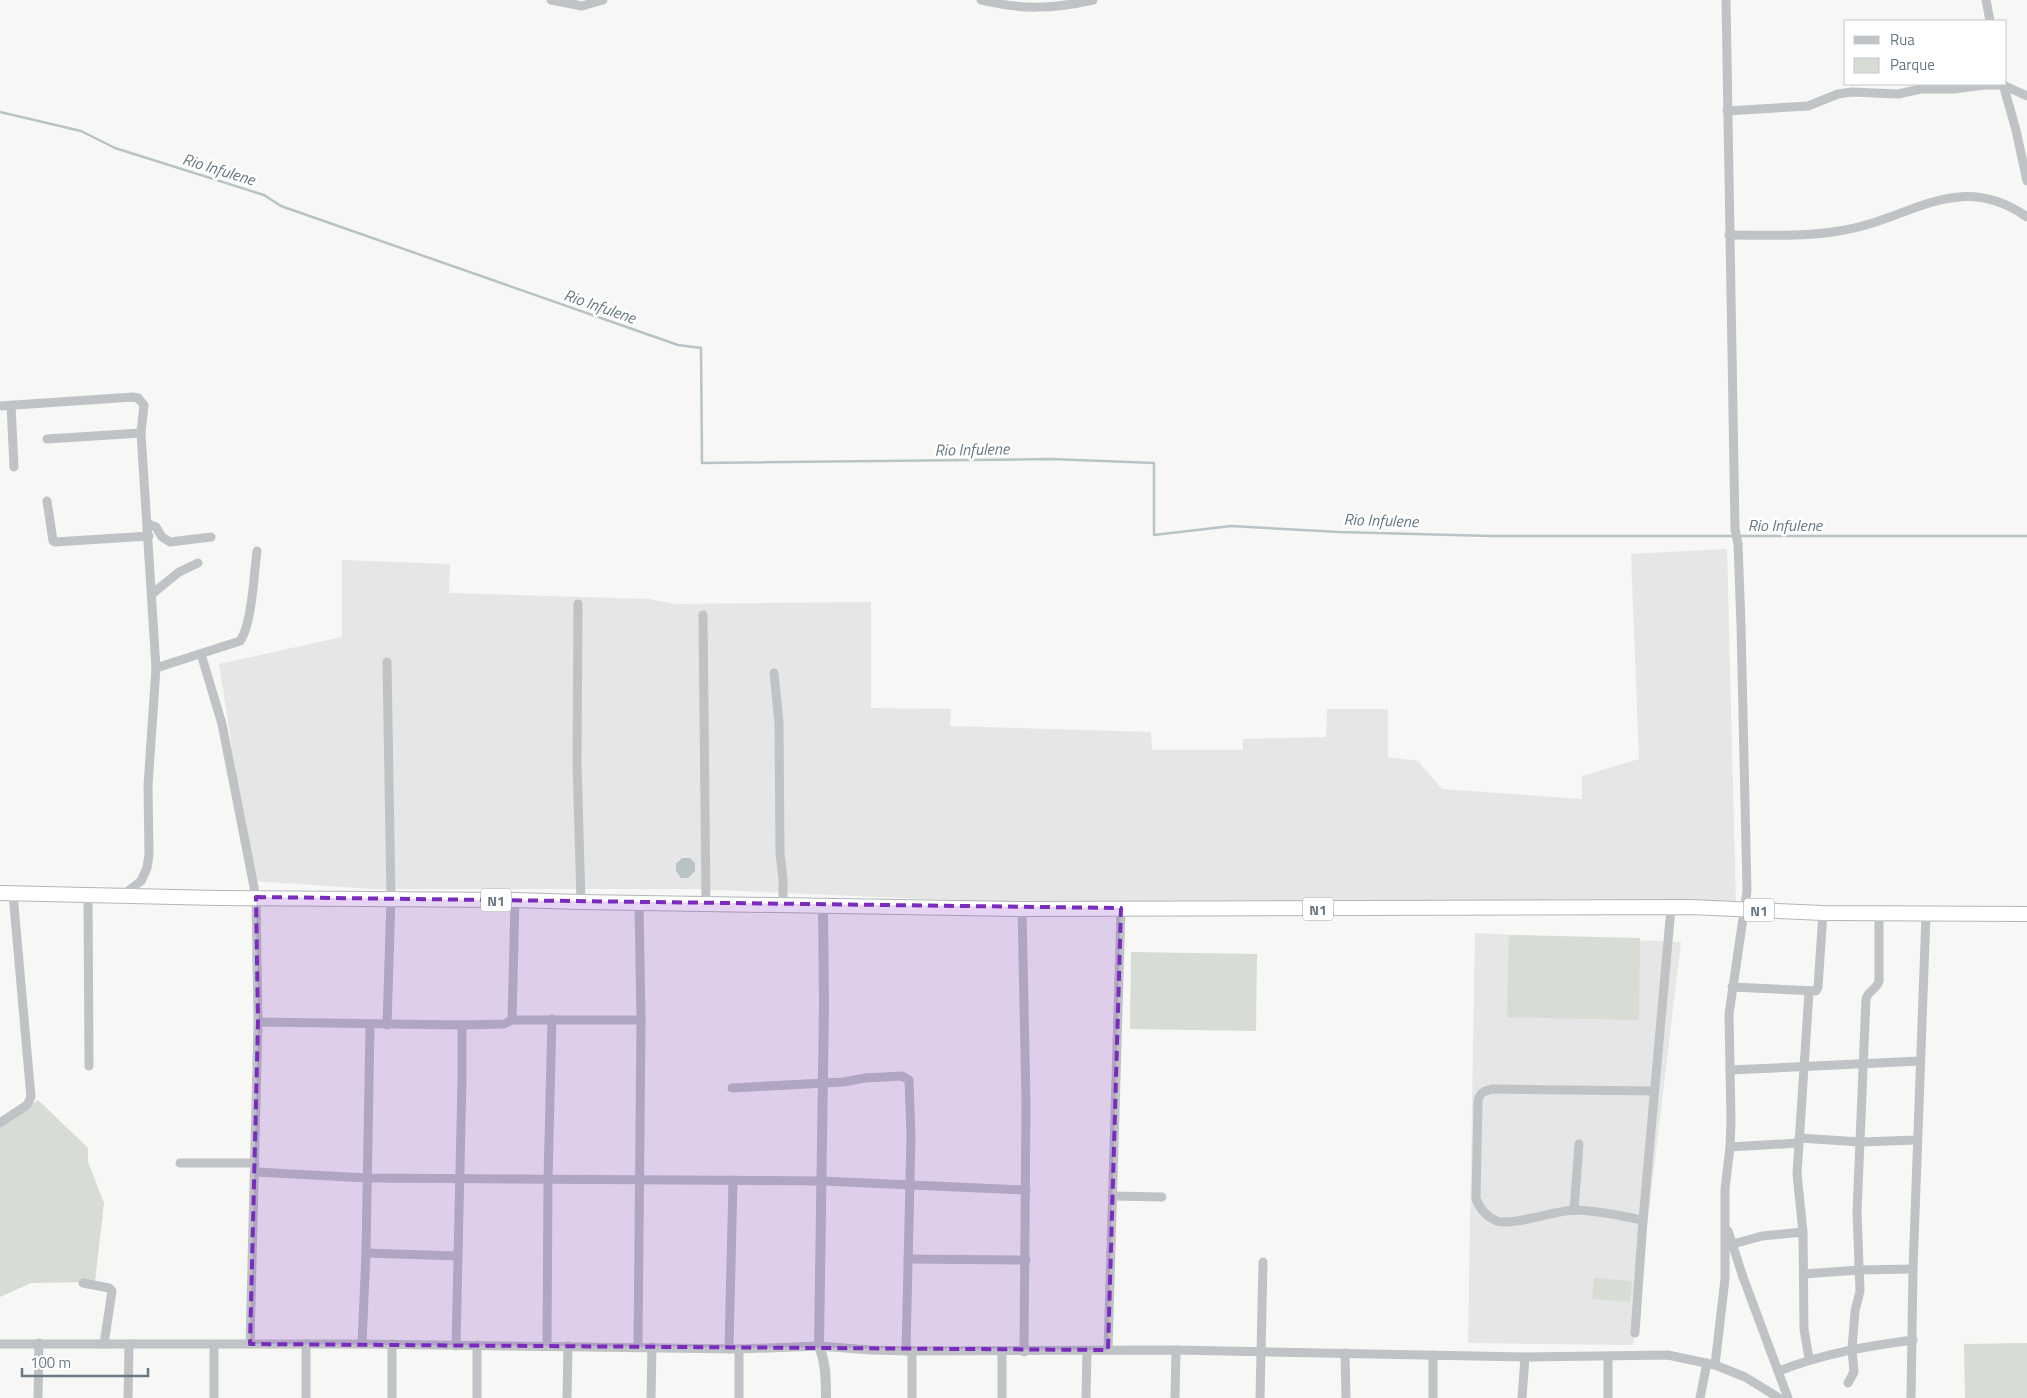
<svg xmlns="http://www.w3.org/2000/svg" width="2027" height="1398" font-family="'Titillium Web',sans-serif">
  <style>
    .built { fill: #e5e6e5 }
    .green { fill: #d7dcd4 }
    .water { fill: #b8c3c6 }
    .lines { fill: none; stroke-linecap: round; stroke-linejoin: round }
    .stream { stroke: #b8c3c6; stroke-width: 2.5 }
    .trunk-casing { stroke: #b2b6b9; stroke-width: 16 }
    .minor { stroke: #bfc3c6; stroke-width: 9 }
    .tertiary { stroke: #bfc3c6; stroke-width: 10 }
    .trunk { stroke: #fff; stroke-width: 14 }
    .marked { fill: #7b2cbf; fill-opacity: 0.2; stroke: #7b2cbf; stroke-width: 4; stroke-dasharray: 10 6; stroke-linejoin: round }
    .labels { text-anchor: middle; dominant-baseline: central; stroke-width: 5; stroke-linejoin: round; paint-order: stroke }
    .shield { fill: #fff; stroke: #96a0a8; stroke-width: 1 }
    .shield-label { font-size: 14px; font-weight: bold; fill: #697883 }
    .water-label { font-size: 16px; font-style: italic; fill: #65787f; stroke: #fff }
  </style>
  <rect width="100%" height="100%" fill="#f7f7f5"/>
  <g class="built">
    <polygon points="1727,549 1736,906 1063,905 693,889 372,889 253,881 219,664 342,637 342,560 450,564 449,593 648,599 676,604 871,602 871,708 951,709 950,726 1151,732 1152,750 1243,750 1243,739 1326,737 1327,709 1388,709 1388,757 1418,761 1442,789 1582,799 1582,776 1639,759 1631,554"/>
    <polygon points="1475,933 1681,942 1633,1345 1468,1343"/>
  </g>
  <g class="green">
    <polygon points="1509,935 1640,938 1639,1020 1507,1017"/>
    <polygon points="1131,952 1257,954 1256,1031 1130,1029"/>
    <polygon points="38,1100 88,1148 88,1162 104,1203 95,1282 31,1283 0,1297 0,1127"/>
    <polygon points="1594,1278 1632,1281 1630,1302 1592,1299"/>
    <polygon points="2027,1343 2027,1398 1965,1398 1964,1344"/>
  </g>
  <polygon class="water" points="682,858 690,858 695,863 695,871 688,878 681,878 676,871 676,864"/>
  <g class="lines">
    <polyline class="stream" points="0,112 81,131 115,148 264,195 281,206 678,345 701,348 702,463 1051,459 1154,463 1154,535 1231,526 1339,532 1491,536 2027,536"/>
    <g class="trunk-casing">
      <polyline id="trunk" points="0,893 218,898 515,900 581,902 1022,909 1690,907 1823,913 2027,914"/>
    </g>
    <g class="minor">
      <polyline points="551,0 582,6 603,0"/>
      <path d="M981,0C1021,10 1053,9 1093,0"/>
      <polyline points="1986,0 1990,21"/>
      <polyline points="2003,84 2016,130 2027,181"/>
      <polyline points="1727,111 1808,106 1838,94 1852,92 1898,94 1921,89 1954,89 1984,85 2003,85 2027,96"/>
      <path d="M1729,235C1766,235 1803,237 1839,231C1909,221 1957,168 2027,217"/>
      <polyline points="11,405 14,467"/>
      <polyline points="0,406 133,397 138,398 144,405 141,433 156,668 148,786 149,854 147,868 141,881 122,896"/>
      <polyline points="47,439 141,433"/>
      <polyline points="47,501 53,541 55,542 149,536"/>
      <polyline points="148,524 156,527 162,537 170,542 211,537"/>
      <polyline points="152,594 179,572 198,563"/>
      <polyline points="578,604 577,763 581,902"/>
      <polyline points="703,615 706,904"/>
      <polyline points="201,654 222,724 256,897 258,1022 250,1344"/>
      <polyline points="387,662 391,899 387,1025"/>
      <path d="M156,668L240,641C252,625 254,573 257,551"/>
      <polyline points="774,673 779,723 780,853 783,879 783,904"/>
      <polyline points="88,895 89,1066"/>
      <polyline points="1022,909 1026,1102 1024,1352"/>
      <polyline points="1732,987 1816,991 1818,987 1823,913"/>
      <polyline points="1809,992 1797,1174 1803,1232 1804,1329 1809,1359"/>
      <polyline points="512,1020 515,900"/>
      <polyline points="258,1022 462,1025 504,1024 512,1020 641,1020"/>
      <polyline points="1730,1070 1920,1061"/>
      <polyline points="732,1088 843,1082 865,1078 902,1076 909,1080 911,1136 906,1351"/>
      <polyline points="0,1123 27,1105 31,1097 13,894"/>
      <polyline points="1799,1138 1861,1142 1917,1140"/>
      <polyline points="1730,1147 1798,1143"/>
      <polyline points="180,1163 255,1163"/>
      <polyline points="256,1172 367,1178 822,1181 1026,1190"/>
      <polyline points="1113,1196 1162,1197"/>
      <polyline points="1574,1210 1579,1144"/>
      <path d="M1643,1220C1620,1216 1597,1210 1574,1210C1554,1211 1512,1226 1497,1221C1487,1217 1480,1209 1476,1199L1478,1101C1480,1092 1484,1091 1493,1089L1654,1091"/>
      <polyline points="1728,1231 1743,1277 1788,1398"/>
      <polyline points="1733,1244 1762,1236 1803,1232"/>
      <polyline points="366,1253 458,1256"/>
      <polyline points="908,1259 1026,1260"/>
      <polyline points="1804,1274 1859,1270 1913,1269"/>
      <polyline points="83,1283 109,1288 112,1291 104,1344"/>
      <polyline points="1635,1333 1643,1220 1671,908"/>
      <polyline points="0,1344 362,1344 739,1349 819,1346 870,1350 912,1351 1176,1350 1525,1357 1668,1355 1715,1365 1745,1377 1779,1398"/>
      <polyline points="362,1344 366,1253 370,1025"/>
      <polyline points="547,1345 548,1179 552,1019"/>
      <polyline points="456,1346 462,1079 462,1025"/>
      <polyline points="638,1347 641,1020 639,903"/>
      <polyline points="729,1349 733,1180"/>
      <polyline points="1108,1350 1121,908"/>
      <polyline points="1002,1351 1002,1398"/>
      <polyline points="1345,1353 1346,1398"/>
      <polyline points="1433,1355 1433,1398"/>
      <polyline points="1715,1365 1725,1279 1725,1189 1730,1147 1731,1121 1729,1014 1747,891 1741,626 1738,544 1735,529 1726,0"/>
      <path d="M1779,1371C1822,1354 1867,1346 1913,1340"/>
      <path d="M1848,1383L1854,1372L1852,1349L1855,1311L1860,1291L1857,1212L1866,999C1868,991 1877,989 1879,981V913"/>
      <polyline points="38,1398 39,1343"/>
      <polyline points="128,1398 129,1344"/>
      <polyline points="214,1398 214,1345"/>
      <polyline points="306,1398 306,1344"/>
      <polyline points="392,1398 392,1344"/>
      <polyline points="477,1398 477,1345"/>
      <polyline points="567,1398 568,1346"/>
      <polyline points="651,1398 652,1347"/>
      <polyline points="739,1398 739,1349"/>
      <polyline points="912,1398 912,1351"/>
      <polyline points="1086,1398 1087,1351"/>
      <polyline points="1175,1398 1176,1350"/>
      <polyline points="1260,1398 1263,1262"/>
      <polyline points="1522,1398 1525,1357"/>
      <polyline points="1608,1398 1608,1357"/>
      <polyline points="1700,1398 1707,1363"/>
      <polyline points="1911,1398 1913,1269 1926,914"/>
    </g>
    <path class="tertiary" d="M823,906L824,1005L819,1346C826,1364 826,1379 826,1398"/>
    <use href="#trunk" class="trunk"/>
  </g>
  <path class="marked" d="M256,897L1121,908L1108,1350L250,1344L258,1022Z"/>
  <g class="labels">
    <g class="shield">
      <rect x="481" y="888.5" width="30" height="23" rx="4"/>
      <rect x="1303" y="897.5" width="30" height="23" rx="4"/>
      <rect x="1744" y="898.5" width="30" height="23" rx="4"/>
    </g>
    <g class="shield-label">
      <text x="496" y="900">N1</text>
      <text x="1318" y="909">N1</text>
      <text x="1759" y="910">N1</text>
    </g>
    <g class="water-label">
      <text transform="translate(219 169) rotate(17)">Rio Infulene</text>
      <text transform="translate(600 306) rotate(19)">Rio Infulene</text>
      <text transform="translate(972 449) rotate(-1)">Rio Infulene</text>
      <text transform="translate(1381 520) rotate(2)">Rio Infulene</text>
      <text x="1785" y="525">Rio Infulene</text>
    </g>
  </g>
  <rect x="1844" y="20" width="162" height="65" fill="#ffffff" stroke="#c3c9cd"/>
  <rect x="1854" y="36" width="25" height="8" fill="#bfc3c6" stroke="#c3c9cd"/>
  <text x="1890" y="45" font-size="15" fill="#697883">Rua</text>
  <rect x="1854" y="58" width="25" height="15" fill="#d7dcd4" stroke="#c3c9cd"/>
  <text x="1890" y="70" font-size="15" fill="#697883">Parque</text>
  <path d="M22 1368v8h126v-8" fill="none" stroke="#697883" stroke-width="2.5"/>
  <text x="30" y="1368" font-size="15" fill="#697883" stroke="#ffffff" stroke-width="4" paint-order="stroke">100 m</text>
</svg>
